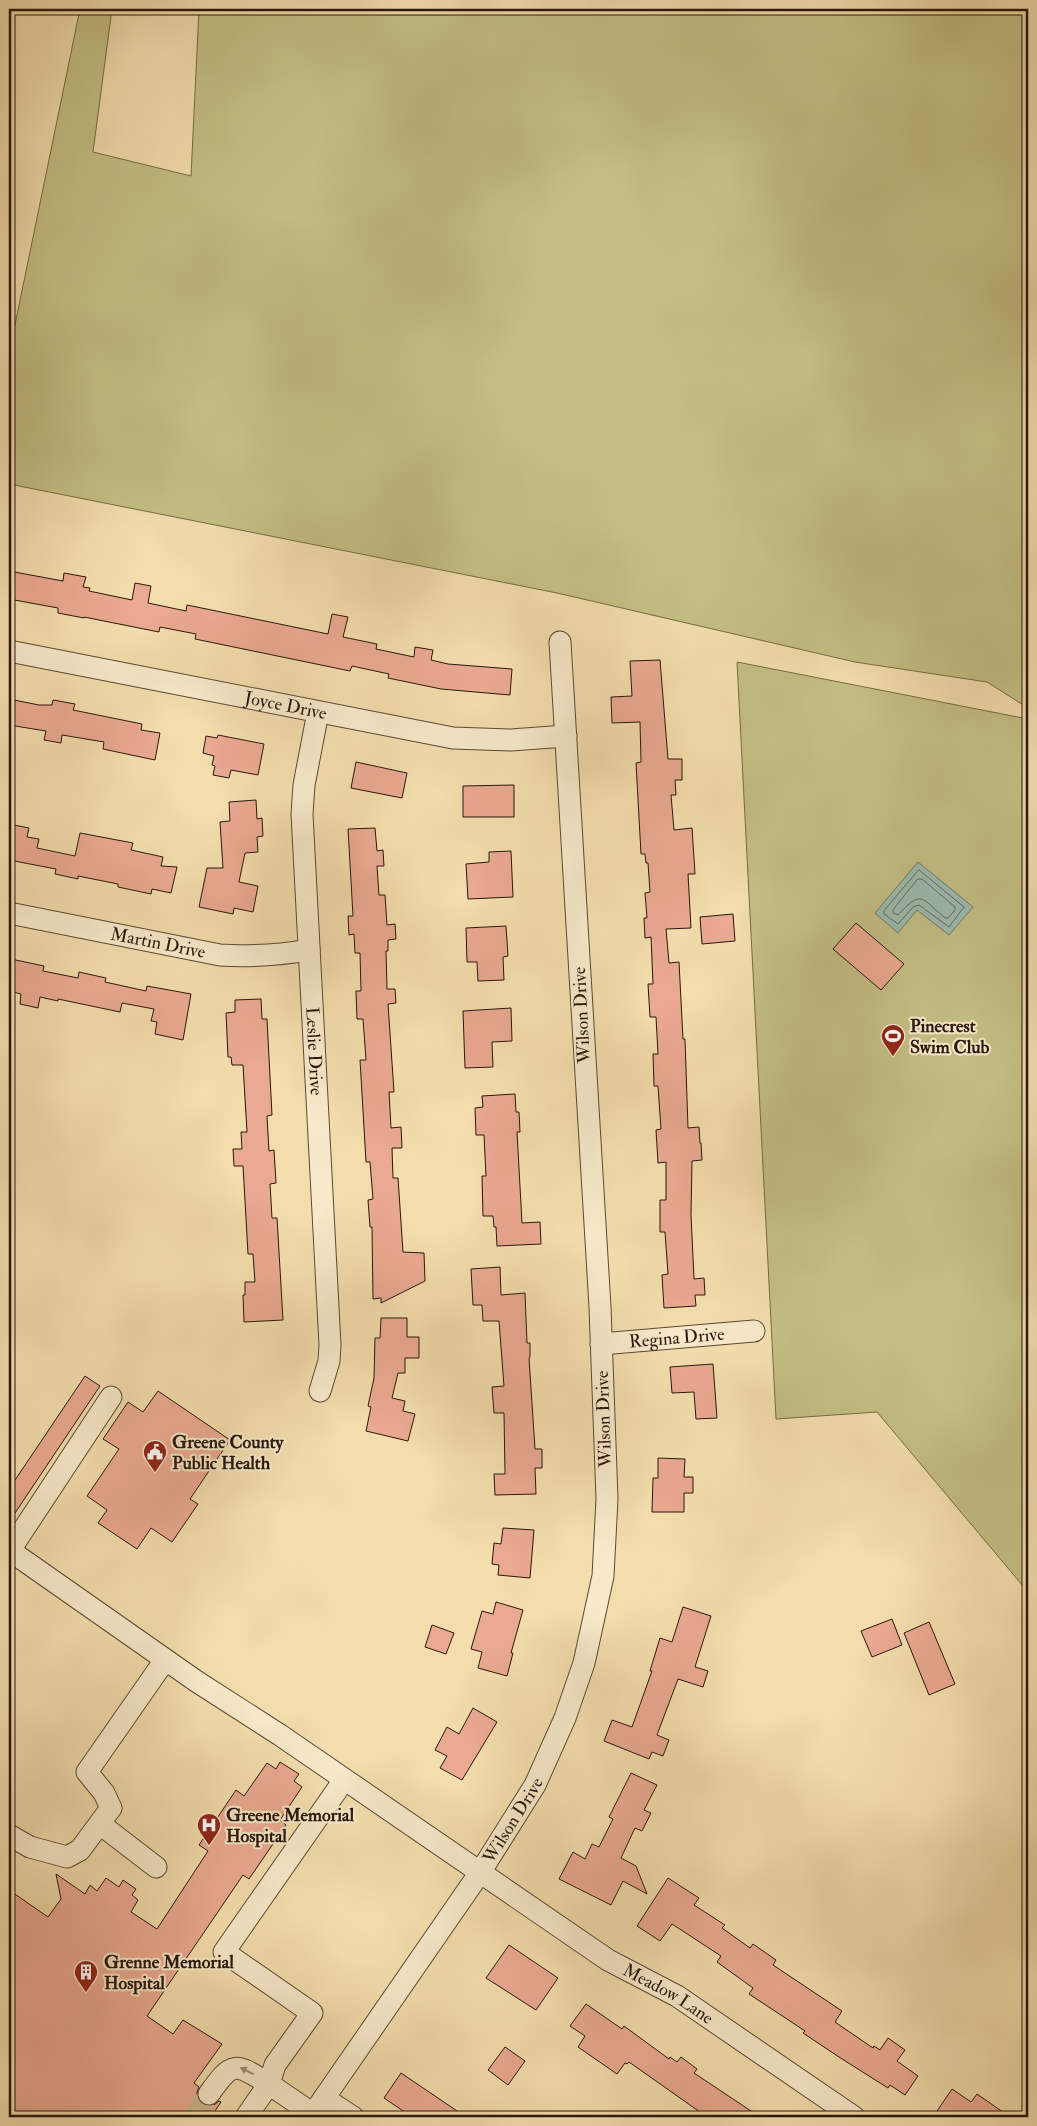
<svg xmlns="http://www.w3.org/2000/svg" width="1037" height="2126" font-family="'IM FELL Double Pica',serif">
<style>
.green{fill:#c3bf84;stroke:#766a49}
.water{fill:#9cbbb0;stroke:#6e796f}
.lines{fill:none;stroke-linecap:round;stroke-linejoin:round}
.shore{stroke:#62685f;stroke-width:1}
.building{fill:#eaa991;stroke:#29160e}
.minor-tunnel{stroke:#cbb58c;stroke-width:21;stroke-dasharray:21 11;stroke-linecap:butt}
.minor-casing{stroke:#5c4836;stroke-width:23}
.minor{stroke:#f7e9c9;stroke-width:21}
.oneway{fill:#9a8a75}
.labels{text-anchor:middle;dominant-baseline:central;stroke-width:4;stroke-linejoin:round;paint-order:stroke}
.street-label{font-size:18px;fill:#29160e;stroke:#f7e9c9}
.poi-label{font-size:18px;font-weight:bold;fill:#29160e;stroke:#f7e9c9;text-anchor:start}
</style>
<rect width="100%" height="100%" fill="#f3ddac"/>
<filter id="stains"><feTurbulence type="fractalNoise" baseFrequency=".004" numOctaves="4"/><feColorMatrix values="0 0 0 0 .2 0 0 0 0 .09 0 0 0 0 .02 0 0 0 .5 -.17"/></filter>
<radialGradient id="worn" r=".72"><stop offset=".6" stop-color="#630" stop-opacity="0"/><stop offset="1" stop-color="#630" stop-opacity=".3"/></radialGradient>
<g class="green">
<path d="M80,9H112L93,152L191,176L199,9H1028V708L987,682L855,662L557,593L9,484V354Z"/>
<path d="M737,662L1028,719V1592L877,1412L776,1419Z"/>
</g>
<path class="water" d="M918,862L973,907L949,935L917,910L898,933L875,913Z"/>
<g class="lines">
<g class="shore">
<path d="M919,870L964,907L949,927L919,905L913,907L898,924L884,914V911Z"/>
<path d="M918,879H922L955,907V910L948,918H945C921,898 922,889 898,915L893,913V910Z"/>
</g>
</g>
<g class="building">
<path d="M9,571L63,581L64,573L86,577L83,587L90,588L89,591L132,600L135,583L151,586L148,603L186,611L187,605L328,634L332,614L348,617L343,637L377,644L376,649L414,657L415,647L433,650L431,660L448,664L512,669L510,695L441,689L388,678L389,674L352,666L350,671L195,639L196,634L160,627L159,632L84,617V618L58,613V608L9,599Z"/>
<path d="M660,660L668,759H682V780H675L676,795H671L674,830L692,828L695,874H688L691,928L666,929L669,963L679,962L683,1039H685L688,1128L699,1127L700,1143H701L702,1160L692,1161L691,1215L694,1279L704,1278L705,1295H695L696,1306L664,1308L662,1275L668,1274L665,1232H660V1200H666V1162L658,1163L656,1130L661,1129L658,1086H654L653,1054H658L656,1017H650L648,984H653L651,937L645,938L644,918H647L645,893L650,892L648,863H646L645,854H641L636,763L641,762L640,722L612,723L611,697L632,696L630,661Z"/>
<path d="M9,699L39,705H52L53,700L75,704L73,710L142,724L141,730L160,733L155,760L103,749L104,742L62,735L61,743L44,740L46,731L9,725Z"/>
<path d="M218,735L264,744L258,775L231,770L229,778L213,775L215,766L212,765L214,756L203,753L206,736L217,738Z"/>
<path d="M356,762L407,773L402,798L351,788Z"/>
<path d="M514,785V817H463V786Z"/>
<path d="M256,800L257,819L262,818L263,836L257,837L258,852L245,853L239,882L258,886L253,912L234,908L233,914L199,907L207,868H223L220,822L230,821L229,802Z"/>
<path d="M9,824L29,828L27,837L39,839L37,848L75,856L80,833L133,843L131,850L163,857L161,866L177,867L171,893L152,889L151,894L118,887V884L78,876V879L55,874L56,869L9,860Z"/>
<path d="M375,828L377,851L383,850L384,866H377L379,895H385L387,925L395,924L396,939L388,940V951H386L387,989H395L396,1003L388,1004L394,1092H389L391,1128L401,1127L402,1148H392L393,1178H398L403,1252L424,1253L425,1281L381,1303V1298L373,1299L372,1227H370L368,1200L373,1199L370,1162H366L360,1060H366L363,1019H357L356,991H361L360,953H355L354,934L349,935L348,916H353L348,829Z"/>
<path d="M511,851L513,897L468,899L466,864L489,862V852Z"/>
<path d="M733,914L735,941L702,944L700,917Z"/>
<path d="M856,923L904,964L881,990L833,949Z"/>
<path d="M506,926L508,956L503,957L504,980L478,981L477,962H467L466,928Z"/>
<path d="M11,959L44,966L43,971L78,978L79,972L106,978L105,982L146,991L147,986L191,994L183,1040L155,1034L157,1022L151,1021L154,1009L122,1003L120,1012L58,999V1001L40,997L38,1008L20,1004L21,994L9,991Z"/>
<path d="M261,999L262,1019H267L272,1115L267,1116L269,1151L274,1150L276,1183L270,1184L272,1218H277L283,1320L244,1322L243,1295H245V1282H255L253,1254H248L243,1166H234L233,1149H242L241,1132H247L243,1065H232L231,1057H228L226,1013L235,1012V1000Z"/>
<path d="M511,1008L512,1041L492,1042L493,1067L465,1068L463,1011Z"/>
<path d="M515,1094L516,1112H519L520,1132H517L522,1223L540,1222L541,1244L497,1246L496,1227H494L493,1216H483L482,1176H486L484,1135H476L475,1108L483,1107L482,1096Z"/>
<path d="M500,1267L501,1295L525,1293L527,1343H530V1357L529,1358L535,1449H542V1468H535L536,1494L495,1495L494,1474H505L504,1413H494L492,1387L504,1386L499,1321H483L482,1305H473L471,1269Z"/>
<path d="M381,1318H407V1337H419V1358H405V1373H398L392,1398L405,1401L403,1411L415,1414L408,1441L366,1431L371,1407L368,1406L374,1378L375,1338H380Z"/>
<path d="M713,1364L717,1418L696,1419L694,1392L672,1393L670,1367Z"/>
<path d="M85,1376L100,1386L9,1522V1489Z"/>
<path d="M158,1391L230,1440L190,1499L198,1504L172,1542L151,1528L137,1549L98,1523L107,1510L87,1496L119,1449L103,1439L128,1402L143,1412Z"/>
<path d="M658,1458L685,1459L684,1477H693V1493H684V1512H652L653,1478H658Z"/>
<path d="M503,1528L534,1530L530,1578L498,1575L499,1565L492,1564L494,1543L501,1544Z"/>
<path d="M496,1602L523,1610L511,1653H513L507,1676L478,1668L482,1652L471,1649L482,1611L493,1614Z"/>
<path d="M683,1607L711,1616L695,1667L708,1671L703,1687L678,1679L657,1735L669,1740L663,1756L652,1752L649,1759L604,1741L612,1720L632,1727L652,1671H650L660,1638L672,1642Z"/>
<path d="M892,1619L902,1645L872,1657L861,1631Z"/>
<path d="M929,1622L955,1684L929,1695L904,1633Z"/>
<path d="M432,1625L454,1633L446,1654L425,1647Z"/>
<path d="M473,1708L497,1722L462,1780L440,1768L447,1756L435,1750L447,1727L459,1734Z"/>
<path d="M280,1762L299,1774L294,1781L302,1787L280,1820L286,1825L249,1879L243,1875L147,2016L173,2034L183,2020L222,2044L194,2083L199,2087L197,2092V2099L202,2104L208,2106L214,2105L219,2101L221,2102L211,2117H9V1890L48,1917L61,1899L56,1874L85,1894L90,1885L97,1891L106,1878L119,1887L123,1880L136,1889L132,1895L138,1900L131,1912L157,1929L208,1851L199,1845L236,1790L244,1796L267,1763L276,1769Z"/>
<path d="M631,1773L657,1785L644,1810L651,1813L642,1831L635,1828L621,1858L636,1866L647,1894L623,1881L611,1905L559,1879L573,1852L585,1859L592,1844L599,1847L613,1819L609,1817Z"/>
<path d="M668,1878L699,1898L694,1905L725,1925L722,1928L750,1948L753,1944L776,1960L773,1965L842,2011L835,2022L873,2048L874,2046L880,2050L888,2038L905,2050L897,2061L918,2076L905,2095L890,2085L888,2088L839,2057L803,2033L805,2031L749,1994L753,1988L717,1962L721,1956L672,1924L660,1941L637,1926Z"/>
<path d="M509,1945L558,1978L536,2010L486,1978Z"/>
<path d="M586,2004L622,2029L624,2026L669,2059L670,2057L677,2062L681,2057L697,2069L694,2073L760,2117H707L629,2062L627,2064L625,2063L617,2074L578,2047L585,2036L570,2026Z"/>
<path d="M505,2047L525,2061L508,2085L488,2070Z"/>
<path d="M401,2073L466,2117H412L384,2098Z"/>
<path d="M952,2089L971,2102L977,2094L1010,2117H946L937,2111Z"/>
</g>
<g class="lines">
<path class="minor-tunnel" d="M194,2117L209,2094"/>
<g class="minor-casing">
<g id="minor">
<path id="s1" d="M9,651L453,738L511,740L566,736"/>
<path id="s2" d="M318,712L304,785L302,814L330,1345L329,1361L320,1391"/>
<path id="s3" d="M9,913L220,955C250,957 279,955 309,950"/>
<path id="s4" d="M601,1344L754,1331"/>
<path id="s5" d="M9,1550L196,1681L280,1735L608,1960L677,1996L854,2117"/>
<path d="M10,1550L111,1397"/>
<path d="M100,1824L156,1867"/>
<path d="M9,1835L30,1847L67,1857L80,1850L111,1808L104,1793L87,1772L165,1660"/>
<path d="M209,2094C233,2060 235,2063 269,2084L246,2117"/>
<path d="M324,2098L353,2117"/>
<path d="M313,2114L269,2084L275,2065L312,2013L224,1952L344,1780"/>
<path id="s6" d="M311,2117L481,1871L535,1785L565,1718L584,1663L603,1576L607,1499L600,1307L560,642"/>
</g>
</g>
<use href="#minor" class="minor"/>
</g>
<defs><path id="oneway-solid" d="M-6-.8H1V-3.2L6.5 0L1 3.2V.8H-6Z" transform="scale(1.25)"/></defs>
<use class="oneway" href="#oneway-solid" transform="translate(247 2071) rotate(-153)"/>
<defs>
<g id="stadium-pin" transform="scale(1.25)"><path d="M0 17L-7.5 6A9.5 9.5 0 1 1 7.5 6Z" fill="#8f2418" stroke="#f7e9c9"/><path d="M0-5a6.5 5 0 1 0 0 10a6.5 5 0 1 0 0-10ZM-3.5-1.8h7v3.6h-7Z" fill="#fff"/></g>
<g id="civic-pin" transform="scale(1.25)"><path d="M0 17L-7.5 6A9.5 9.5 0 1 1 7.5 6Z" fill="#8f2418" stroke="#f7e9c9"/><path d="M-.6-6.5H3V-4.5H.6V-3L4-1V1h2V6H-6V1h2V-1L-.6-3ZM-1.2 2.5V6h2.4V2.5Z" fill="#fff"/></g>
<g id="hospital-pin" transform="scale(1.25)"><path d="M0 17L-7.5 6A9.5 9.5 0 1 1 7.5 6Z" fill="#8f2418" stroke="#f7e9c9"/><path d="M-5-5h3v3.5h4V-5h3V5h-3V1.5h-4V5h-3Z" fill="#fff"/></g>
<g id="building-pin" transform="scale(1.25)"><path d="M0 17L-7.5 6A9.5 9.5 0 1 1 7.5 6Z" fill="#8f2418" stroke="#f7e9c9"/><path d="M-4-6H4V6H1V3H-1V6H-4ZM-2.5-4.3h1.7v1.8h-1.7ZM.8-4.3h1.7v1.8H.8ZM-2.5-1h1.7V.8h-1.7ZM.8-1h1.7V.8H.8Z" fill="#fff"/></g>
</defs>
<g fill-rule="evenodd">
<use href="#stadium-pin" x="893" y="1036"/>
<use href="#civic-pin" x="155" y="1452"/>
<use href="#hospital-pin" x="209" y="1825"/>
<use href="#building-pin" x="86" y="1972"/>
</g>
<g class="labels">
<g class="street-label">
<text stroke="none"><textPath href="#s1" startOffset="282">Joyce Drive</textPath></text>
<text stroke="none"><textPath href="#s3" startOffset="152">Martin Drive</textPath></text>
<text transform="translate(582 1015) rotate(-93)">Wilson Drive</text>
<text stroke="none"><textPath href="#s2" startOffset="341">Leslie Drive</textPath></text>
<text stroke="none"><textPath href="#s4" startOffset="76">Regina Drive</textPath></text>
<text transform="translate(604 1419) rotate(-92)">Wilson Drive</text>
<text stroke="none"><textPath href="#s6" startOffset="359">Wilson Drive</textPath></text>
<text stroke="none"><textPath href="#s5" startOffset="795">Meadow Lane</textPath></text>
</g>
<g class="poi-label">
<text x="910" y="1026">Pinecrest<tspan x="910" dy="21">Swim Club</tspan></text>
<text x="172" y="1442">Greene County<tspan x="172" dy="21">Public Health</tspan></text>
<text x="226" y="1815">Greene Memorial<tspan x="226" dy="21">Hospital</tspan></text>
<text x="104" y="1962">Grenne Memorial<tspan x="104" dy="21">Hospital</tspan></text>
</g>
</g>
<rect width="1037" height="2126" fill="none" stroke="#f3ddac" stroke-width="30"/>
<rect x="10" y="10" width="1017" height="2106" fill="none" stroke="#29160e" stroke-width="2.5"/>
<rect x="15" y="15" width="1007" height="2096" fill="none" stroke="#29160e"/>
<rect width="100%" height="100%" filter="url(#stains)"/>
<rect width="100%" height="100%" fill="url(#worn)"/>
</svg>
